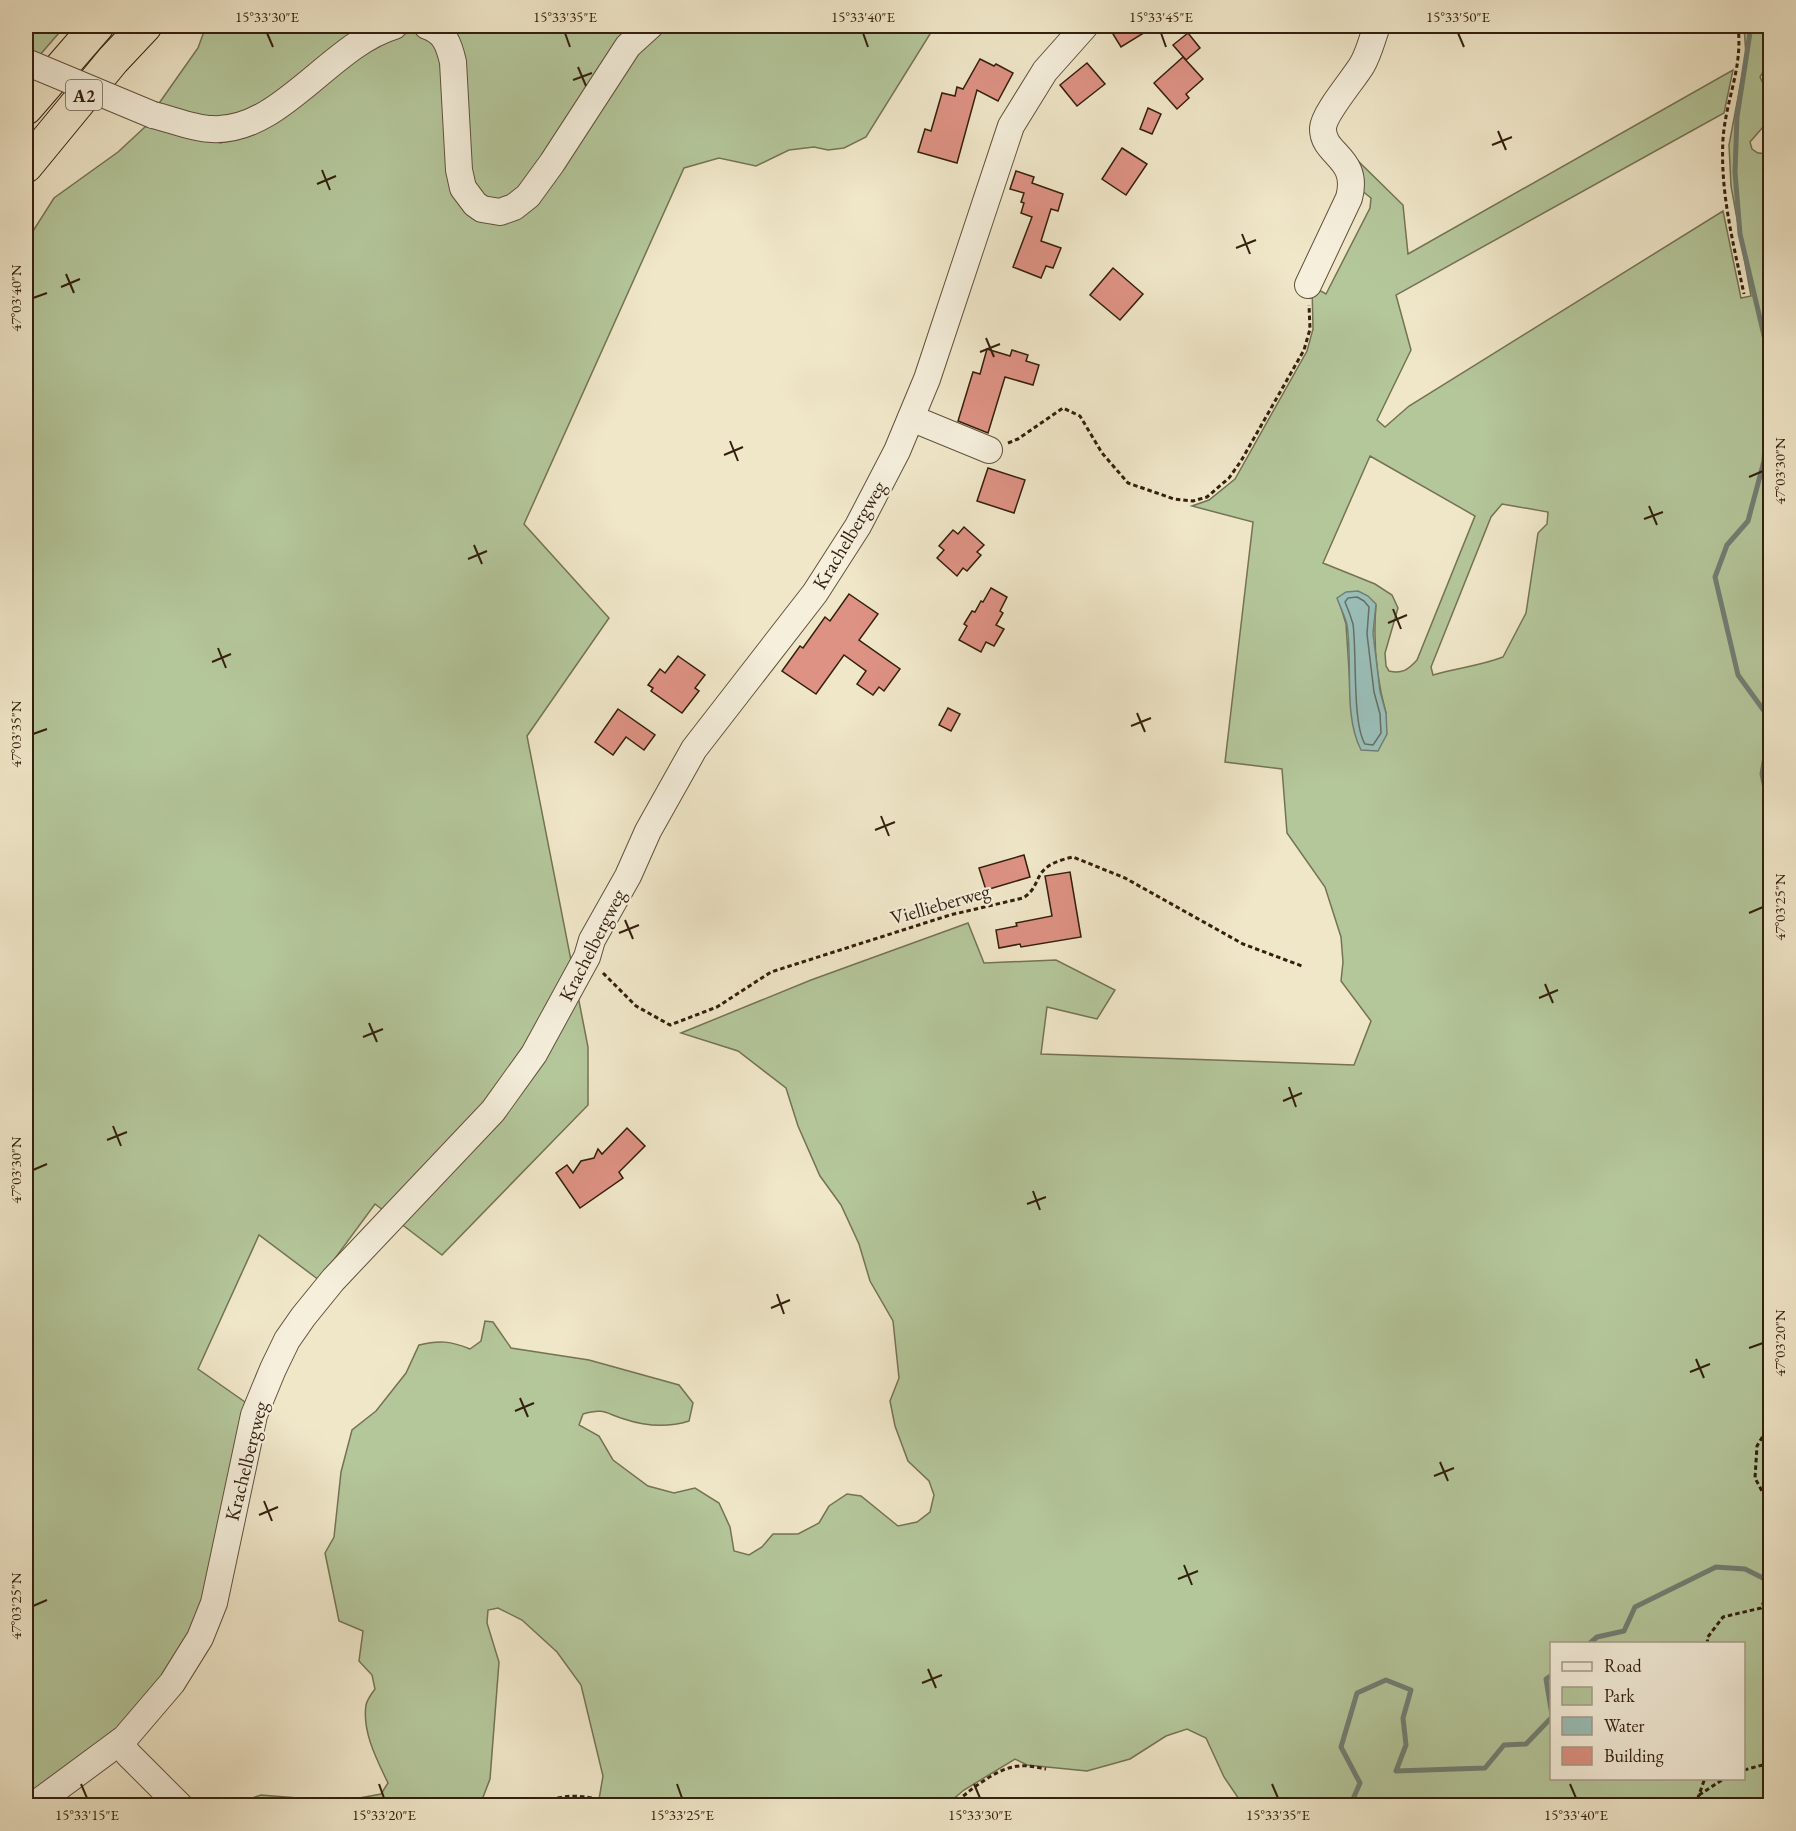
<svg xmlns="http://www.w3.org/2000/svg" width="1796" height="1831" font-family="'EB Garamond',serif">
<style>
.green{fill:#b4c79b;stroke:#747354;stroke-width:1.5;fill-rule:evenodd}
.water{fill:#9abfb9;stroke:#717f74;stroke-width:1.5}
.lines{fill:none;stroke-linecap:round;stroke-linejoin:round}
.shore{stroke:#666f63;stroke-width:1.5}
.stream{stroke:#717f74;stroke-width:5}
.building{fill:#de9284;stroke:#331f0d;stroke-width:1.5}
.minor-casing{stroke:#62513c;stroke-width:28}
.highway-casing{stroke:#331f0d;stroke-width:35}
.path{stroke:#331f0d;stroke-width:3;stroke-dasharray:4.5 3;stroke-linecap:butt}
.minor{stroke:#f5efdc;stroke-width:26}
.highway{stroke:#f0e7c9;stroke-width:33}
.minor-bridge-casing{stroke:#62513c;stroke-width:28;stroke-linecap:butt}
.minor-bridge{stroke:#f5efdc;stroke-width:26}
.ticks{fill:none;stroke:#331f0d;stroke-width:2}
.labels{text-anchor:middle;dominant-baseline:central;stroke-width:4.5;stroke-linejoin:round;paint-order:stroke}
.shield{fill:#f5efdc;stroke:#6d5d4b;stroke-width:1.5}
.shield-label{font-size:18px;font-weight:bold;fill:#331f0d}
.street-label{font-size:20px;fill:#331f0d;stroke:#f5efdc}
.neatline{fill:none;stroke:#331f0d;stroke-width:2}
.ticks-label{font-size:15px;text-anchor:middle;fill:#331f0d}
</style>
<rect width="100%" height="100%" fill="#f0e7c9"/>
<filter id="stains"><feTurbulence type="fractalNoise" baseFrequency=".00333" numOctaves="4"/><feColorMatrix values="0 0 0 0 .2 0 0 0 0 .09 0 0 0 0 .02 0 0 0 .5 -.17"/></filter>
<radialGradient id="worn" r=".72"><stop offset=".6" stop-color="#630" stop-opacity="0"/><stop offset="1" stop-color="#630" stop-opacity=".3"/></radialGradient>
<g class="green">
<path d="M26,26H65L26,71Z"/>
<path d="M206,26H372L235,121L155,109L198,48Z"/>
<path d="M441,26H935L866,137L844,148L828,150L814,147L789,150L756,166L719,158L684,168L524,524L609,618L527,736L588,1047V1105L442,1255L375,1204L319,1280L259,1235L198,1369L245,1402L206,1604L166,1680L97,1752L26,1799V242L54,198L118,152L146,126L221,143L266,124L384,36L419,32Z"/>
<path d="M1744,26H1770V60L1760,77L1764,85L1770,90V119L1750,142L1752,149L1758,153L1770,154V1805H1243L1224,1777L1206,1738L1187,1729L1166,1736L1130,1759L1087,1771L1027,1765L1015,1759L964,1790L946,1805H598L603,1776L581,1685L557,1652L522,1620L498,1608L488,1610L487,1623L499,1662L490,1779L480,1805L237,1806L240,1802L261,1795L298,1798L324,1802L354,1799L381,1794L388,1783C377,1760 362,1732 366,1705C367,1700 372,1693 375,1689L372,1675L359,1661L363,1631L339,1621L325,1553L334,1537L341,1472L352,1430L376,1411L406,1373L419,1345C439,1340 451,1341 470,1349L481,1341L485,1321L493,1322L511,1348L589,1360L679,1385L693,1403L689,1421C667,1428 645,1426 624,1419C605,1413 604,1408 583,1414L579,1425L599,1436L613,1460L648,1486L674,1493L695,1488L719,1503L730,1527L734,1551L749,1555L762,1547L773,1534H798L819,1523L829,1506L847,1494L861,1496L898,1526L917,1522L930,1512L934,1495L929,1481L908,1461L895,1426L890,1401L899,1378L893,1321L870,1281L859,1244L841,1205L820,1176L798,1126L786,1088L738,1051L681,1033L811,980L968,923L984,963L1056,960L1115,990L1097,1019L1047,1007L1041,1054L1354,1065L1371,1021L1341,981L1343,962L1341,937L1325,887L1287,833L1282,769L1225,762L1253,522L1192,506L1209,500L1235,479L1307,351L1313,329L1312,286L1326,294L1370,208L1371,198L1356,186L1350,165L1358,161L1403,205L1408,254L1733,70L1724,113L1396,295L1411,350L1377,420L1385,427L1409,406L1723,211L1741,298L1751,296L1731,186L1729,145L1746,55ZM1370,456L1475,516L1417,660C1408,670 1402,674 1389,671L1386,666L1385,653L1398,608L1392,595L1375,584L1323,563ZM1502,504L1548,512L1547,524L1538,533L1526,613L1503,657C1480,666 1456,668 1433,675L1431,667L1491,517ZM1338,598L1376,605C1373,641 1376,677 1386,713L1352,716L1346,624ZM1552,1644H1744V1778H1552Z"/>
</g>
<path class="water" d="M1358,591L1368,596L1376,604L1373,633L1380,691L1386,713L1387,734L1378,751L1361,750C1343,715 1353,664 1347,625C1345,616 1340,607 1337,598L1346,592Z"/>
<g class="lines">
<path class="shore" d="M1357,597L1364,601L1369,607L1367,634L1374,692L1380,714L1381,733L1373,745L1365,744C1352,723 1357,653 1353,624C1351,617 1348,609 1345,602L1348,598Z"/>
<g class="stream">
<path d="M1751,26L1737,117L1735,172L1740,234L1770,361"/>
<path d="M1770,365L1764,461L1748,521L1727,545L1715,577L1738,675L1770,719"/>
<path d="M1770,726L1762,774L1770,813"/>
<path d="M1763,1578L1770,1587"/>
<path d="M1589,1644L1597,1637L1624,1631L1635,1607L1716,1567L1745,1569L1763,1578L1770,1574"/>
<path d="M1552,1675L1546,1679L1552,1715"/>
<path d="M1350,1806L1360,1783L1341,1747L1357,1693L1386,1680L1411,1690L1403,1718L1406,1745L1396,1771L1485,1768L1504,1745L1526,1744L1552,1717"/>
</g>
</g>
<g class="building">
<path d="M1127,26H1155L1121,47L1113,34Z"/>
<path d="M1188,33L1200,48L1186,60L1173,45Z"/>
<path d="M1183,57L1203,79L1186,94L1189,98L1177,109L1154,83Z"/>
<path d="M980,59L994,66L996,64L1013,73L998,101L977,90L957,163L918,152L925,129L931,131L942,93L955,96L957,87L963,89Z"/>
<path d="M1087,63L1105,84L1077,106L1060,85Z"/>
<path d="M1148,108L1161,114L1152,134L1140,129Z"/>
<path d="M1122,148L1147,164L1126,195L1102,179Z"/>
<path d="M1016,171L1034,177L1032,183L1063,194L1058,211L1051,209L1041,241L1061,248L1053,268L1046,266L1041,278L1013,267L1032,217L1021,213L1024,203L1021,202L1024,193L1010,189Z"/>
<path d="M1113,268L1143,294L1120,320L1090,295Z"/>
<path d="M987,349L1010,356L1012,350L1028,355L1026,361L1039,365L1033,385L1005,377L988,433L958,421L973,372L980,374Z"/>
<path d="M988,468L1025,480L1014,513L977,501Z"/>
<path d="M964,527L984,545L977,552L981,555L967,571L963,568L957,576L937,558L944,550L939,546L953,530L958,534Z"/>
<path d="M991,588L1007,597L1000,611L1003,613L996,625L1004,629L994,646L986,642L981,652L959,640L967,626L964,624L972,611L975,612L981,601L983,602Z"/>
<path d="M849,594L878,614L859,640L900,669L884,691L879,687L873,695L857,684L866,671L844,655L816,694L782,671L800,646L803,648L825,617L830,621Z"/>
<path d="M678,656L705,675L695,688L699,691L682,713L651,691L653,688L648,685L660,669L665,673Z"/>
<path d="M948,708L960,714L951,731L939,725Z"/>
<path d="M618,709L655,735L644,750L626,737L613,755L595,742Z"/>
<path d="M1024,855L1030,877L986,890L979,868Z"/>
<path d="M1070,872L1081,937L1021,947L1020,944L999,948L996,930L1017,926L1016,923L1052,916L1045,876Z"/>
<path d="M627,1128L645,1146L619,1172L623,1178L580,1208L556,1173L567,1165L573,1173L581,1161L594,1158L598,1149L602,1154Z"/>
</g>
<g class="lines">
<g class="minor-casing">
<g id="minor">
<path d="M427,26C445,32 449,45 453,62L459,170L463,188L475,204L482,209L500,212L514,207L528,196L552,163L628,46L650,26"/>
<path d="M153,115C171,119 194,129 212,129C280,133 330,45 394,26"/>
<path d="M1308,285L1349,198C1360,157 1322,155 1323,128C1324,113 1353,80 1362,65C1369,53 1372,39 1377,26"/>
<path d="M911,418L989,450"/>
<path d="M120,1742L128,1754L180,1806"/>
<path d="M33,1806L125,1738L172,1683L200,1638L214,1603L254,1415L273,1369L287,1340L303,1317L333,1280L493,1111L534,1054L587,957L592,940L628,876L648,831L694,749L815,593L858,526L897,451L927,379L1011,126L1045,71L1085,26"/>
</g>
</g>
<g class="highway-casing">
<g id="highway">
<path d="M26,108L97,26"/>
<path d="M26,166L113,60L145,26"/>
</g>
</g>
<g class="path">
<path d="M1738,26C1743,69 1726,98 1723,139C1720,192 1733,242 1744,294"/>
<path d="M1008,443L1018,439L1063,408L1080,416L1102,453L1128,483L1174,499L1193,501L1207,497L1229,478L1241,461L1304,350L1310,329L1309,305"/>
<path d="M603,973L636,1006L670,1025L717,1007L771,972L950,915L1023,898C1038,889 1035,877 1046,868C1053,862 1064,859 1073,857L1125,878L1243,944L1302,966"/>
<path d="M1770,1424L1757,1446L1755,1478L1770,1506"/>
<path d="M1708,1644L1707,1638L1723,1617L1761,1608L1765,1599L1770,1597"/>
<path d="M1744,1770L1770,1763"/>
<path d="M1699,1795L1725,1778"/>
<path d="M546,1806L550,1800C572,1793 594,1796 614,1806"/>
<path d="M952,1806C967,1792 993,1771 1013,1767C1024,1764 1035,1767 1046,1769"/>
<path d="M1695,1806L1705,1778"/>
</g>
<use href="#minor" class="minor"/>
<use href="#highway" class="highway"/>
<g class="minor-bridge-casing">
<path id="minor-bridge" d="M26,62L153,115"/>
</g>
<use href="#minor-bridge" class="minor-bridge"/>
</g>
<path class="ticks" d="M267,33L273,47M565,33L570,47M863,33L868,47M1161,33L1166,47M1458,33L1464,47M578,67L586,86M573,80L592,73M1498,131L1506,150M1492,145L1512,137M322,170L330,190M317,184L336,176M1242,234L1250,254M1236,248L1256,240M66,274L74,293M61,287L80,279M33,298L47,293M986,338L994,357M980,352L1000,344M730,441L738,461M724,455L743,447M1749,477L1763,471M1649,506L1657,525M1644,519L1663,512M474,545L482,564M468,559L487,551M1393,609L1401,629M1388,623L1407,615M218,648L226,668M212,662L231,654M1137,713L1145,732M1131,726L1151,718M33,734L47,729M881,816L889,836M875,830L895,822M1749,913L1763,907M625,920L633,939M619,933L639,925M1545,984L1553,1003M1539,998L1558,990M369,1023L377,1042M363,1037L383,1029M1289,1087L1296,1107M1283,1101L1302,1093M113,1126L121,1146M107,1140L127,1132M33,1170L47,1164M1033,1191L1040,1210M1027,1204L1046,1197M777,1294L784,1314M771,1308L790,1300M1749,1348L1763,1343M1696,1359L1704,1378M1690,1372L1710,1364M520,1398L528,1417M515,1411L534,1403M1440,1462L1448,1481M1434,1476L1454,1468M264,1501L272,1521M259,1515L278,1507M1184,1565L1192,1585M1178,1579L1198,1571M33,1606L47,1600M928,1669L936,1688M922,1683L942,1675M81,1784L87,1798M379,1784L384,1798M677,1784L682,1798M974,1784L980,1798M1272,1784L1278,1798M1570,1784L1576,1798"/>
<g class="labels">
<rect class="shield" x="66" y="80" width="36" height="30" rx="4.5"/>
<g class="shield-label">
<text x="84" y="95">A2</text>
</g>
<g class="street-label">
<text transform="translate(849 535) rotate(-59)">Krachelbergweg</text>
<text transform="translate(940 904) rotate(-16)">Viellieberweg</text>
<text transform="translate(592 945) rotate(-63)">Krachelbergweg</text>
<text transform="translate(246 1461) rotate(-76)">Krachelbergweg</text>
</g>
</g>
<rect width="1796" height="1831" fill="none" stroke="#f0e7c9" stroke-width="66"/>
<rect x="1550" y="1642" width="195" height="138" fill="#f5efdc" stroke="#a79c89" stroke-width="1.5"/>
<rect x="1562" y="1662" width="30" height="9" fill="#f5efdc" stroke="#a79c89" stroke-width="1.5"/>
<text x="1604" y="1672" font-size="18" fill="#331f0d">Road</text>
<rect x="1562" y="1687" width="30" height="18" fill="#b4c79b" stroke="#a79c89" stroke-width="1.5"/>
<text x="1604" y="1702" font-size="18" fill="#331f0d">Park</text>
<rect x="1562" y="1717" width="30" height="18" fill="#9abfb9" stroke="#a79c89" stroke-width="1.5"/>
<text x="1604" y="1732" font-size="18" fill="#331f0d">Water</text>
<rect x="1562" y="1747" width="30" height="18" fill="#de9284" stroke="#a79c89" stroke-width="1.5"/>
<text x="1604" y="1762" font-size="18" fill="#331f0d">Building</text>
<rect x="33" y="33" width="1730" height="1765" class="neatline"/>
<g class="ticks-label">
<text x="267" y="22">15°33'30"E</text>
<text x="565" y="22">15°33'35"E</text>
<text x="863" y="22">15°33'40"E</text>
<text x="1161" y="22">15°33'45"E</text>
<text x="1458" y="22">15°33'50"E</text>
<text transform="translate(16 298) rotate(-90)" y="5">47°03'40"N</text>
<text transform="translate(1780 471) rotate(-90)" y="5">47°03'30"N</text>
<text transform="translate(16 734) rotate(-90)" y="5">47°03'35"N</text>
<text transform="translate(1780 907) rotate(-90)" y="5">47°03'25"N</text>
<text transform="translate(16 1170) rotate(-90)" y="5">47°03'30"N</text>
<text transform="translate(1780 1343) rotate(-90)" y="5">47°03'20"N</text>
<text transform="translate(16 1606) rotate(-90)" y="5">47°03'25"N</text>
<text x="87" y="1820">15°33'15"E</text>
<text x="384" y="1820">15°33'20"E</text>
<text x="682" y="1820">15°33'25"E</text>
<text x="980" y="1820">15°33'30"E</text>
<text x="1278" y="1820">15°33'35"E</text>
<text x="1576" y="1820">15°33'40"E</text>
</g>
<rect width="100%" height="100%" filter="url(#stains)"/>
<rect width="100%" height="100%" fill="url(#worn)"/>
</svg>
